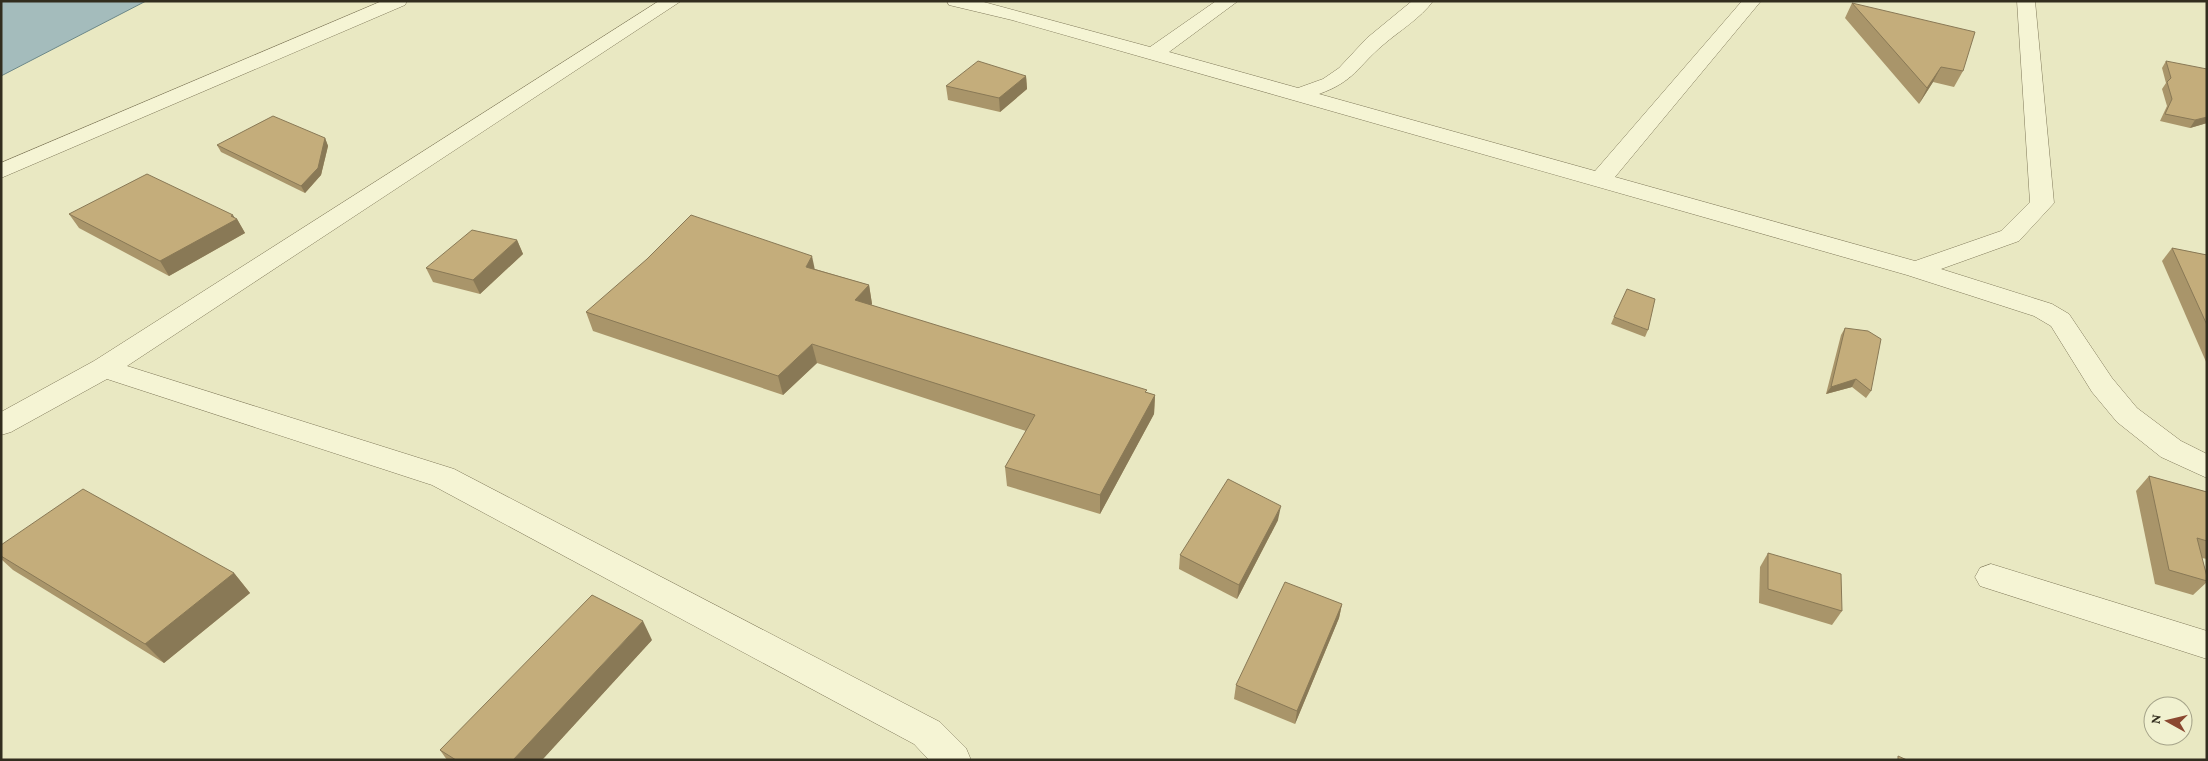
<svg xmlns="http://www.w3.org/2000/svg" width="2208" height="761" font-family="'Crimson Pro',serif">
<style>
.water{fill:#a4bcbc;stroke:#6c8889}
.lines{fill:none;stroke-linecap:round;stroke-linejoin:round}
.street-casing{stroke:#817a5b;stroke-width:1}
.street{fill:#f5f4d4;fill-rule:evenodd}
.wall{fill:#a9956a}
.shaded-wall{fill:#897956}
.building{fill:#c4ad7b;stroke:#897956}
</style>
<rect width="100%" height="100%" fill="#e9e8c2"/>
<path class="water" d="M1,1H146L1,76Z"/>
<g class="lines">
<g class="street-casing">
<g id="street">
<path d="M382,1H407L405,5L1,178V163Z"/>
<path d="M659,1H681L127,366L454,469L940,722L966,748L971,760H929L914,744L432,485L107,379L11,432L1,435V412L94,361Z"/>
<path d="M947,1H980L1150,47L1216,1H1238L1169,52L1298,88L1323,79L1339,68L1367,38L1412,1H1433C1421,18 1399,31 1383,45C1357,67 1355,81 1319,94L1595,171L1742,1H1761L1615,177L1915,261L2001,231L2030,202L2017,1H2035L2054,203L2019,241L1941,269L2052,304L2069,314L2112,378L2137,408L2181,441L2207,454V478L2161,457L2117,422L2092,392L2051,326L2034,316L1907,275L1012,20L949,5Z"/>
<path d="M1991,564L2207,631V659L1980,586L1975,577L1980,568Z"/>
</g>
</g>
<use href="#street" class="street"/>
</g>
<g class="wall">
<path d="M1852,3L1963,71L1954,87L1933,82L1919,104L1845,18Z"/>
<path d="M2166,61L2207,123L2190,128L2160,121L2167,106L2162,89L2166,83L2162,68Z"/>
<path d="M1026,76L1027,89L1000,112L948,100L946,86Z"/>
<path d="M325,138L328,146L321,175L305,193L221,152L217,145Z"/>
<path d="M69,214L235,219H237L245,233L169,276L79,228Z"/>
<path d="M517,240L523,254L480,294L433,282L426,268Z"/>
<path d="M2172,248L2207,255V364L2162,261Z"/>
<path d="M815,269L869,285L872,304L871,305L1155,395L1154,414L1100,514L1007,486L1005,467L1026,431L817,363L783,395L593,331L586,312Z"/>
<path d="M1614,317L1648,330L1645,337L1611,324Z"/>
<path d="M1845,328L1871,391L1866,398L1852,387L1826,394L1841,335Z"/>
<path d="M2149,476L2207,492V559L2202,558L2207,577V582L2193,595L2155,584L2136,491Z"/>
<path d="M1278,520L1237,599L1179,569L1180,555Z"/>
<path d="M1,545L234,573L250,593L164,663L13,570L1,559Z"/>
<path d="M1768,553L1842,611L1832,625L1759,603L1760,567Z"/>
<path d="M1342,604L1339,618L1295,724L1234,699L1236,685Z"/>
<path d="M652,640L542,760H447L440,750Z"/>
</g>
<g class="shaded-wall">
<path d="M1941,67L1933,82L1919,104L1927,88Z"/>
<path d="M1026,76L1027,89L1000,112L999,98Z"/>
<path d="M2207,117V123L2190,128L2195,120Z"/>
<path d="M325,138L328,146L321,175L305,193L301,186Z"/>
<path d="M233,215L236,220L237,219L245,233L169,276L160,261Z"/>
<path d="M517,240L523,254L480,294L473,280Z"/>
<path d="M812,256L816,275L806,267Z"/>
<path d="M869,285L872,304L859,319L855,300Z"/>
<path d="M812,344L817,363L783,395L778,376Z"/>
<path d="M1856,379L1852,387L1826,394L1831,387Z"/>
<path d="M1155,395L1154,414L1100,514V495Z"/>
<path d="M1281,506L1278,520L1237,599L1239,585Z"/>
<path d="M234,573L250,593L164,663L145,644Z"/>
<path d="M1342,604L1339,618L1295,724L1297,711Z"/>
<path d="M643,621L652,640L542,760H513Z"/>
</g>
<g class="building">
<path d="M1852,3L1975,32L1963,71L1941,67L1927,88Z"/>
<path d="M978,61L1026,76L999,98L946,86Z"/>
<path d="M2166,61L2207,69V117L2195,120L2165,114L2172,99L2167,82L2171,78Z"/>
<path d="M273,116L325,138L318,168L301,186L217,145Z"/>
<path d="M147,174L233,215L231,216L237,219L160,261L69,214Z"/>
<path d="M691,215L812,256L806,267L869,285L855,300L1147,390L1145,392L1155,395L1100,495L1005,467L1035,415L812,344L778,376L586,312L647,259Z"/>
<path d="M472,230L517,240L473,280L426,268Z"/>
<path d="M2172,248L2207,255V325Z"/>
<path d="M1627,289L1655,299L1648,330L1614,317Z"/>
<path d="M1845,328L1868,331L1881,339L1871,391L1856,379L1831,387Z"/>
<path d="M2149,476L2207,492V541L2197,538L2207,577V581L2169,570Z"/>
<path d="M1228,479L1281,506L1239,585L1180,555Z"/>
<path d="M83,489L234,573L145,644L1,556V545Z"/>
<path d="M1768,553L1841,574L1842,611L1768,589Z"/>
<path d="M1285,582L1342,604L1297,711L1236,685Z"/>
<path d="M592,595L643,621L513,760H456L440,750Z"/>
<path d="M1898,756L1907,760H1898Z"/>
</g>
<rect width="2208" height="761" fill="none" stroke="#322d1e" stroke-width="5"/>
<g transform="translate(2168 721) rotate(278)"><circle r="24" fill="#f1f1d0" stroke="#a5a389"/>
<path d="M0-4L9 19L0 12L-9 19Z" fill="#8b4830"/>
<text y="-8" font-size="14" font-weight="bold" text-anchor="middle" fill="#322d1e">N</text>
</g>
</svg>
